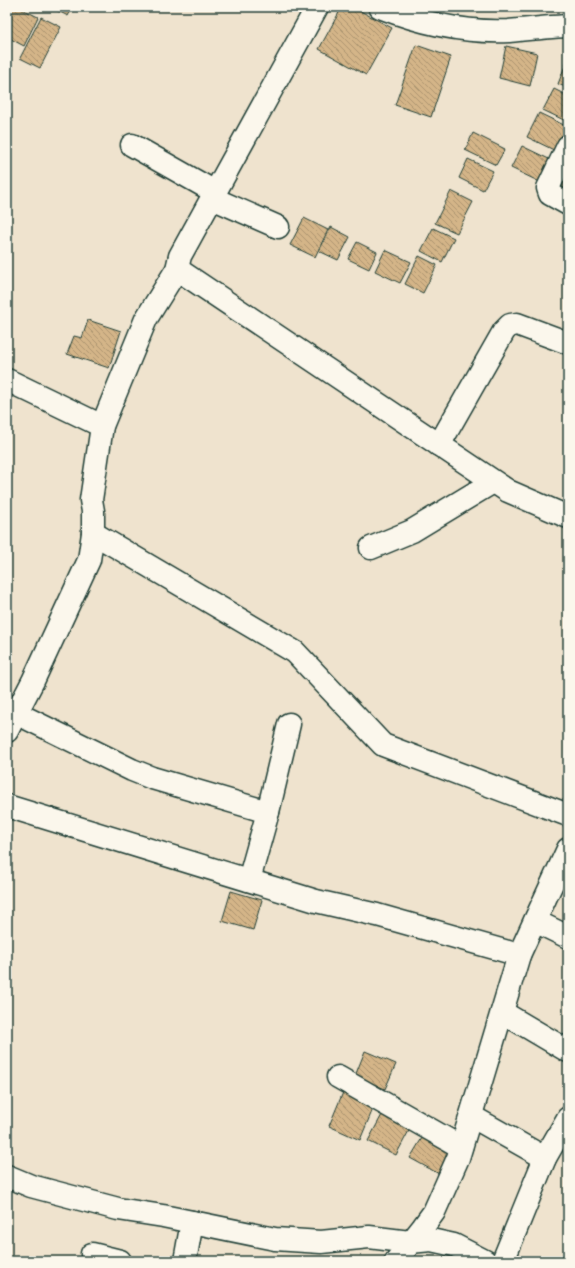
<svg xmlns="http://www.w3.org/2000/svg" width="575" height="1268" font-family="Sriracha,sans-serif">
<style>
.building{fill:url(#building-back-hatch);stroke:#1f3d34}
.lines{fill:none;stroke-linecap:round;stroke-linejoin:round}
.minor-casing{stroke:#1f3d34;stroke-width:25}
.minor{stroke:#fbf7ec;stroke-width:22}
</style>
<defs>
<pattern id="building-back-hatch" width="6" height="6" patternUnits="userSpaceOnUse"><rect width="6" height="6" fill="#d4b588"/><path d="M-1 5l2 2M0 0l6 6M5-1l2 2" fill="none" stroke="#ab9470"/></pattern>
</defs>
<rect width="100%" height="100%" fill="#efe3ce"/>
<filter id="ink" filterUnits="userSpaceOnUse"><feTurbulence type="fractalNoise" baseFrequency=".025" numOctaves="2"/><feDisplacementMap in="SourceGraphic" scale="8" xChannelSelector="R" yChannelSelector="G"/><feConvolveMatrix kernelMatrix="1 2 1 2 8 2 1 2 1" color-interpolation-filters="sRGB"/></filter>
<g filter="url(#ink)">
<g class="building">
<path d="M11,7H18L38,17L24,46L7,37V15Z"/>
<path d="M50,7H73L68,16Z"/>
<path d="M342,7H353L392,28L366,75L319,49Z"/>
<path d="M41,17L61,27L40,68L20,58Z"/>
<path d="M416,45L451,57L431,117L395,105Z"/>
<path d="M506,46L537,53L530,86L499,78Z"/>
<path d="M568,58V88L558,84Z"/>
<path d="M554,89L568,96V122L543,110Z"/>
<path d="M539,113L568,127V133L558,152L527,137Z"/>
<path d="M473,133L505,149L496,165L465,150Z"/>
<path d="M522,146L553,161L542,183L511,168Z"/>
<path d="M468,159L493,171L483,190L459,178Z"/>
<path d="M568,165V194L555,187Z"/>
<path d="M451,191L473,202L457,233L435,223Z"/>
<path d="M304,218L328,230L315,257L290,245Z"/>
<path d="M331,227L350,237L338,260L319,251Z"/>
<path d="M433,228L454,238L442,262L421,251Z"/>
<path d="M357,242L377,252L369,269L348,259Z"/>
<path d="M385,250L411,262L400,283L375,271Z"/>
<path d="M419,256L437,265L423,293L405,284Z"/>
<path d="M88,320L121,331L109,368L67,354L74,336L82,338Z"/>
<path d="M231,891L262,900L253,930L222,921Z"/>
<path d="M365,1051L396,1064L385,1089L355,1076Z"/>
<path d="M344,1090L375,1104L360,1140L329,1126Z"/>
<path d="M384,1111L412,1125L396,1155L368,1141Z"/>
<path d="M425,1133L456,1150L441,1175L410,1158Z"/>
</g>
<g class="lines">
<g class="minor-casing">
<g id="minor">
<path d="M380,7C421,23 465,33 509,31C529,29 548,27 568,26"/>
<path d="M132,145L215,192"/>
<path d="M568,146L548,188L550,194L568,204"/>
<path d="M212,198L278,227"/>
<path d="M177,269L508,491L568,517"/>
<path d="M7,380L102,426"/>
<path d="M439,445L504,331L510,325L517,324L568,343"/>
<path d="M93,533L295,652L383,745L568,815"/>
<path d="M371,548L412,531L493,482"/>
<path d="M16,713L132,770L152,778L268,812"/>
<path d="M7,731L33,681L89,560L93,533V511L91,500L102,426L146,319L177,269L180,256L317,7"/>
<path d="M7,806L316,901L377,915L519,955"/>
<path d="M249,880L268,812L289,724"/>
<path d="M535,921L568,937"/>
<path d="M502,1012L568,1051"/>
<path d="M338,1077L461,1147"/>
<path d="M471,1116L545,1158"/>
<path d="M7,1176L31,1186L118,1209L163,1216L275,1239L321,1242L369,1237L410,1242L431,1240L454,1245L485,1261"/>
<path d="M92,1254L120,1261"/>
<path d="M185,1261L192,1222"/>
<path d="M396,1261L423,1227L434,1212L458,1158L519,955L568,849"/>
<path d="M503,1261L545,1158L568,1118"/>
</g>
</g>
<use href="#minor" class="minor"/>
</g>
</g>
<rect width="575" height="1268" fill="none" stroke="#fbf7ec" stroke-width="24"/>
<rect x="12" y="12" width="551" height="1244" fill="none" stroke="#1f3d34" stroke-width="1.5" filter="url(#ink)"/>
</svg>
